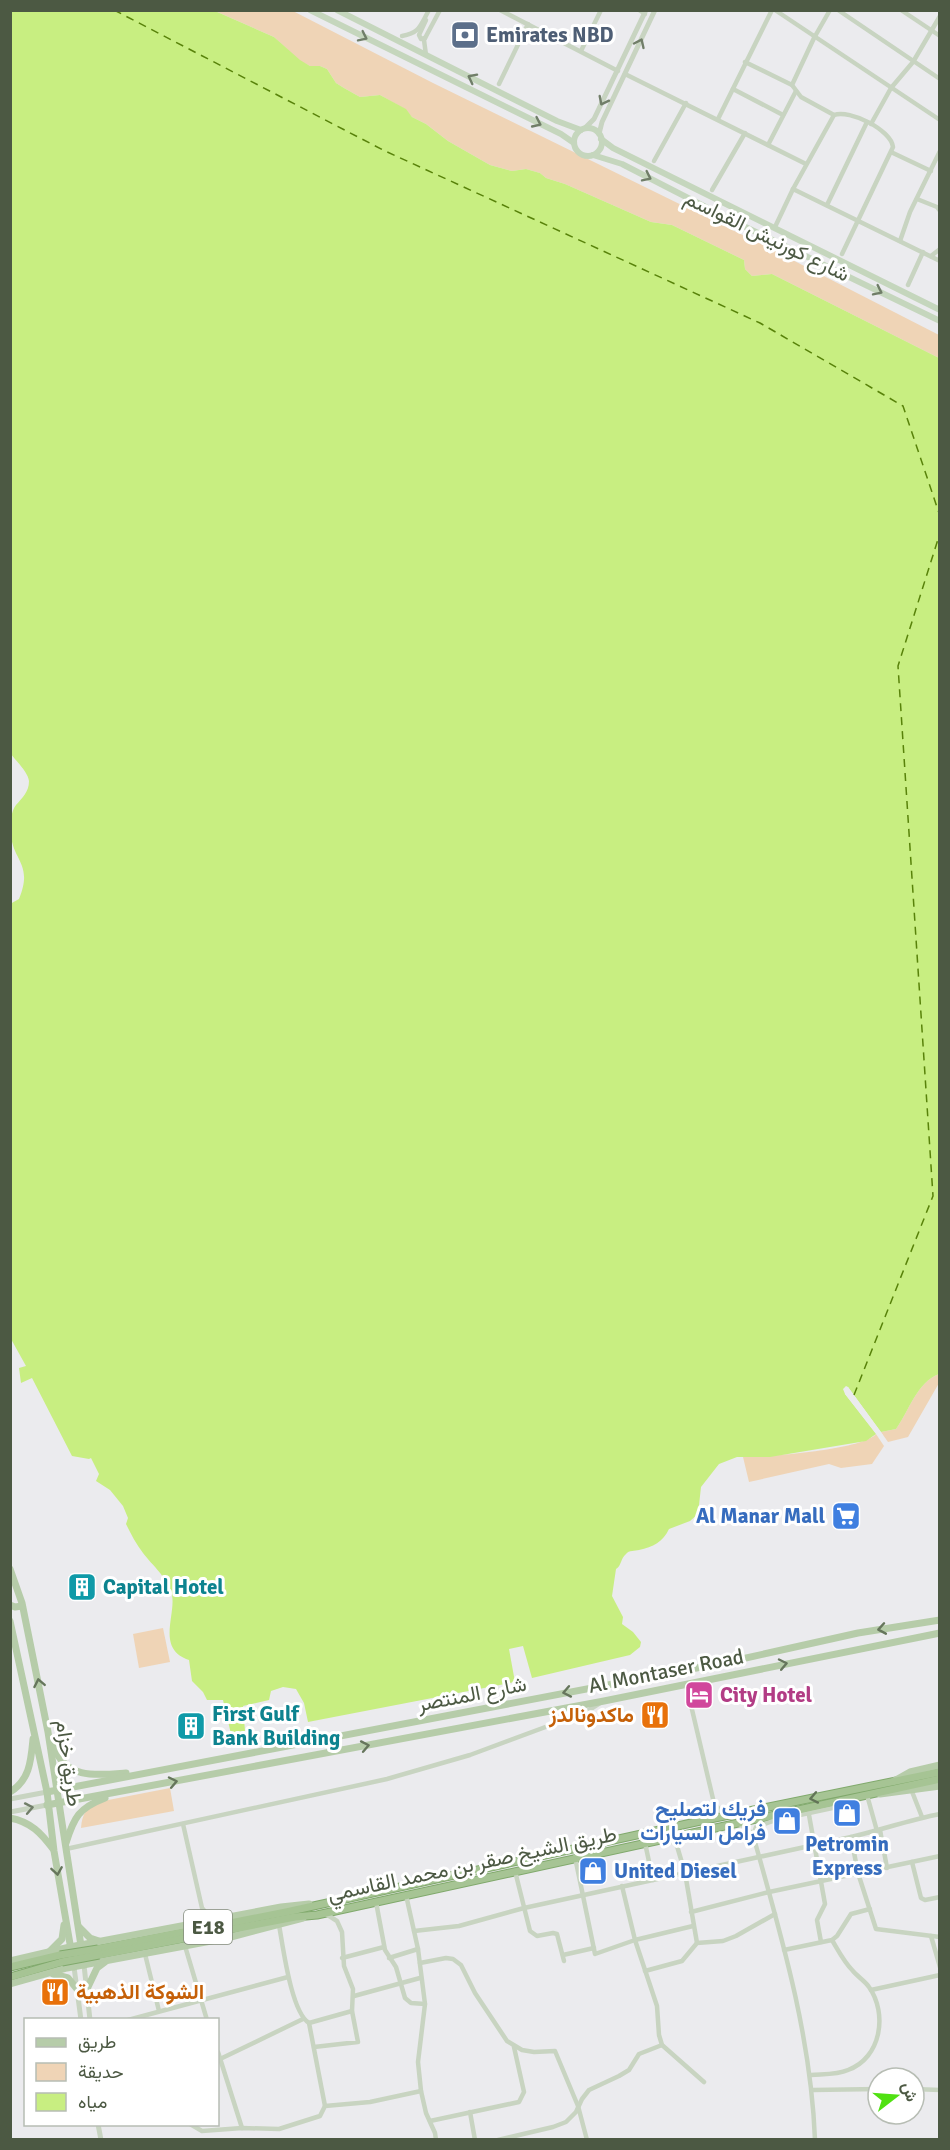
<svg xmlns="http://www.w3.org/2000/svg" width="950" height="2150" font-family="Signika,Vazirmatn,sans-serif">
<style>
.green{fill:#efd4b6}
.water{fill:#c8ee81}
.pier{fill:#ebebee}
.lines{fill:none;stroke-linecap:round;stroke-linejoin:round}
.ferry{stroke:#58820a;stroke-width:1.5;stroke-dasharray:8 6;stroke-linecap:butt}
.trunk-casing{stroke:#80a96c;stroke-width:9}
.minor{stroke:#c8d4c1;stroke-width:4.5}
.tertiary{stroke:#c8d4c1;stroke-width:5}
.secondary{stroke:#c5d6bd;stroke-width:6}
.primary{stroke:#b6cca9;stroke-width:7}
.trunk{stroke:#a6c494;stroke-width:7}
.trunk-bridge-casing{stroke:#80a96c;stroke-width:9;stroke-linecap:butt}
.trunk-bridge{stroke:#a6c494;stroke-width:7}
.oneway{stroke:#707e68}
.oneway2{stroke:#717e69}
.oneway3{stroke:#66765c}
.oneway4{stroke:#627457}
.labels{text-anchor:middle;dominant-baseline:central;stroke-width:6;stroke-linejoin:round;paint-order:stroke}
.shield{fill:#fff;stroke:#828b7b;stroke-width:1.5}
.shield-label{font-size:20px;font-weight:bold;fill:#4c5943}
.service-label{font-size:21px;font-weight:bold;fill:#4e5e75;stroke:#fff;text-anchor:start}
.street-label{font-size:21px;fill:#4c5943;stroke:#fff}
.shop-label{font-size:21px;font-weight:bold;fill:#366cbe;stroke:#fff;text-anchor:end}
.culture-label{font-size:21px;font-weight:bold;fill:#0d838f;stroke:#fff;text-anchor:start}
.hotel-label{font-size:21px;font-weight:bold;fill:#b23c85;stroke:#fff;text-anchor:start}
.food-label{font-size:21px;font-weight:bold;fill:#c56008;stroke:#fff;text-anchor:end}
</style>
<rect width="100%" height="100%" fill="#ebebee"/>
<g class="green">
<path d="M291,10L433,83L771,249L939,335V358L772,274L752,276L745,269L744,260L672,225L651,222L565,184L546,178L540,173L526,169L512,171L490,165L448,141L426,124L412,117L405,109L380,95L360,97L344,88L336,83L327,69L320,66H310L300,61L274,37L215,11Z"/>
<path d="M939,1374V1383L908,1437L888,1442L881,1432L896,1429C909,1411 917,1382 939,1374Z"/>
<path d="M876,1434L884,1446L872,1464L841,1468L829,1464L749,1482L743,1457C766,1457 862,1450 876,1434Z"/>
<path d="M163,1628L170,1662L139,1668L133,1634Z"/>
<path d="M170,1788L174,1811L81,1828C82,1814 86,1808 98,1802Z"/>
</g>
<path class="water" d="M11,11H215L274,37L300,60L310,66H320L327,69L336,83L344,88L360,97L380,95L406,109L412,117L426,124L448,141L490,165L512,171L526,169L540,173L546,178L565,184L651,222L672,225L744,260L745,269L752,276L772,274L939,358V1374C917,1382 909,1411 896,1429L881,1432L848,1387L845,1394L876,1434L866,1441L770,1457H737L719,1464L701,1487L698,1514L690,1521L669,1529C663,1542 653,1547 639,1550C635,1551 629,1550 626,1554C620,1559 622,1565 616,1569L612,1596L623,1617L622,1624L633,1632L641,1642L640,1647L630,1655L532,1678L523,1646L509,1649L515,1682L308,1722L304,1703L296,1689L283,1687L271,1691L269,1700L243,1706L245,1731L231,1734L223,1700H207L203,1692L192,1681L189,1660C156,1649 176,1616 172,1595C169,1579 152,1565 143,1553C136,1544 131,1534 126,1524L128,1518L123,1506L110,1490L96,1481L99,1474L91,1458L89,1459L72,1456L32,1378L21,1383L19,1368L26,1366L11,1339L10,904L19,899C34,863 11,860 11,832C11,823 10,813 16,805C22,798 29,792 29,781C28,772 16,761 11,754Z"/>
<path class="pier" d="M846,1386L848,1387L883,1435L879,1434L878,1436L845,1394L843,1389Z"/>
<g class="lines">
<g class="ferry">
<path d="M114,10L383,150L760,323L903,406L940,516"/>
<path d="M854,1395L933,1196L898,666L940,533"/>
</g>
<g class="trunk-casing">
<g id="trunk">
<path d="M98,1949L286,1912L705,1820L940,1772"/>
<path d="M99,1955L295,1917L317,1915L940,1779"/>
<path d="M10,1967L60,1955"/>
<path d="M10,1977L62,1962"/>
</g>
</g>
<g class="minor">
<path d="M500,10L618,71"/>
<path d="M639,10L645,14"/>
<path d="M775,10L940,120"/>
<path d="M838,10L940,79"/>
<path d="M901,10L940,36"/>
<path d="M402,36C420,33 420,26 429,10"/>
<path d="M425,38L421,39L419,35L426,20"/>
<path d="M581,51L601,10"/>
<path d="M426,55L424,40L440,10"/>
<path d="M745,62L792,85L801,97L834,115"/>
<path d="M625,74L806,164"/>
<path d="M499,84L528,24"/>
<path d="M792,85L814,38L830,10"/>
<path d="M733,89L783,115"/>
<path d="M718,119L772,10"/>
<path d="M871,124L891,88L913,62L940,16"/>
<path d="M768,145L796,91"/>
<path d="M893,153L931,171"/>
<path d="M654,161L686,103"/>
<path d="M793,189L940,261"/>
<path d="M712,190L745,133"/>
<path d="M917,199L937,207L940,211"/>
<path d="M827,205L867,122"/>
<path d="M775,227L793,189L834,115C850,109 891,130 893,147L842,254"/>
<path d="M900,241L910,212L940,151"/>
<path d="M931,256L940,249"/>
<path d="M908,285L923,252"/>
<path d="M686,1684L714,1803L712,1812L706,1819"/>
<path d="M911,1789L922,1817"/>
<path d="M867,1795L877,1831"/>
<path d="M714,1803L725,1816"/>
<path d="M809,1815L825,1904L817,1920L821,1942"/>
<path d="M772,1821L837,1807L849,1799"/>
<path d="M183,1824L202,1908L208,1915L217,1919"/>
<path d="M739,1824L747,1828L753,1835C781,1935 811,2035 815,2140"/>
<path d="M880,1830L887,1868"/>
<path d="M753,1835L756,1827L773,1821"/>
<path d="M851,1837L858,1873L876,1929L940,1937"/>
<path d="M668,1838L677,1846L685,1873L697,1943"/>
<path d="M645,1843L653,1880"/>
<path d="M66,1849L387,1779L470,1755L586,1712L600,1703"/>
<path d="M575,1857L595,1954L635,1940L693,1926"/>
<path d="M912,1862L921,1898L925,1900L940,1897"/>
<path d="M515,1871L530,1931L537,1936L553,1933L557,1934L564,1961"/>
<path d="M622,1886L635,1940L657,2006L659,2035L662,2045L704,2082"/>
<path d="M406,1895L418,1949L425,2004L418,2062L421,2091L426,2113L435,2133L436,2140"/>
<path d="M376,1902L385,1950L396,1967L405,1998L411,2003L425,2004"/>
<path d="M691,1912L769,1892L940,1856"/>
<path d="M279,1925C283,1946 291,2012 309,2023L325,2106"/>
<path d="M414,1931L459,1926L524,1908L851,1837C881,1830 909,1820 940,1814"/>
<path d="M931,1936L940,1967"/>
<path d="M185,1946L207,2020"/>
<path d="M784,1950L832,1940L837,1936L851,1914L870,1909"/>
<path d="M145,1954L159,2011"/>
<path d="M563,1955L594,1948"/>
<path d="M342,1958L384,1947"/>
<path d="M389,1958L418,1949"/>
<path d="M420,1963L446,1958L453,1959L461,1965L475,1993L507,2041L522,2050L534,2052L555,2051L578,2106L587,2140"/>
<path d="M645,1971L682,1961L697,1943L723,1941L736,1936L775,1914"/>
<path d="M871,1990L940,1975"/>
<path d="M354,1996L420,1978"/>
<path d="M128,2020L288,1977"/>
<path d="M309,2023L352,2011"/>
<path d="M314,2047L358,2042L352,2011L353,1989L344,1966L342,1932L337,1921L326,1914"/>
<path d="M218,2052L242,2128"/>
<path d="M218,2060L303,2019"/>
<path d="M811,2075C823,2074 837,2075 848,2070C881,2058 888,2014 869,1987C865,1981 858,1977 853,1971C844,1962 838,1950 832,1940"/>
<path d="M914,2089L940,2090"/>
<path d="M813,2090L878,2089"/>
<path d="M470,2112L475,2140"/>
<path d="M430,2121L519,2102L524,2092L514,2047"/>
<path d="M190,2124L202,2131L242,2128L279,2129L320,2116L325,2106L370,2102L421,2091"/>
<path d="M498,2140L553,2127L566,2122L576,2112L582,2099L589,2090L619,2076L629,2070L639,2054L662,2045"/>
</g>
<g class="tertiary">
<path d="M585,128L594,119L646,10"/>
<path d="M599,134L602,122L655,10"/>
<path d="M10,1799L47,1792"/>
<path d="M10,1812L47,1805"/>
<path d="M84,1965L90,2020"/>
<path d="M74,1967L81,2020"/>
<path d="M98,2124L101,2140"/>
</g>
<g class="secondary">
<path d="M310,10L561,134L574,143"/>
<path d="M337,10L557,121L581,130"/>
<circle cx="588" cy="142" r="14"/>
<path d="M601,139L613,148L940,310"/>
<path d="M593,155L622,164L727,218L940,321"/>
</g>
<g class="primary">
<path d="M10,1569L22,1603L48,1732L84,1965"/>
<path d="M10,1605L15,1607L22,1606"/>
<path d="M10,1621L47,1792L54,1851L74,1967"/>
<path d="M54,1747C66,1780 98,1775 126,1773"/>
<path d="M894,1781L910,1772L940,1765"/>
<path d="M10,1792C30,1780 31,1760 33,1739"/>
<path d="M47,1792L728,1662L858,1633L940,1620"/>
<path d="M880,1794L940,1786"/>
<path d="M47,1805L604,1701L940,1633"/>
<path d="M10,1818C31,1822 41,1833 53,1849"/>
<path d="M66,1843C74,1817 79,1808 105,1798"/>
<path d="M79,1927L90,1938L99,1941"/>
<path d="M50,1951L62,1939L64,1925"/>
<path d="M10,1961L70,1947L281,1907L309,1904"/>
<path d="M53,1974L68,1978L77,1989"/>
<path d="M10,1984L67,1968L227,1938L303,1918"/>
<path d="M87,1989L97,1968L105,1962"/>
</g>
<use href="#trunk" class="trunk"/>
<g class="trunk-bridge-casing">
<g id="trunk-bridge">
<path d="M60,1955L98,1949"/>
<path d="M62,1962L99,1955"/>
</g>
</g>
<use href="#trunk-bridge" class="trunk-bridge"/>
</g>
<defs><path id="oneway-chevron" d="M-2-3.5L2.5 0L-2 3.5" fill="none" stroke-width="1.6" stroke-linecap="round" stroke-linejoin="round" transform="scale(1.5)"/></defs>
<g class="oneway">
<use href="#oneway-chevron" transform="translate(363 37) rotate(26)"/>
<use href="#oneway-chevron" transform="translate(472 78) rotate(-153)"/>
<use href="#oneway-chevron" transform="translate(537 123) rotate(25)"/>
<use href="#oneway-chevron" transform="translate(647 177) rotate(26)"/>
<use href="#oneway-chevron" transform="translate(878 291) rotate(26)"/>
</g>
<g class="oneway2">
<use href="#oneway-chevron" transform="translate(640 43) rotate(-65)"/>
<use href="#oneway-chevron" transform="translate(603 101) rotate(117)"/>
<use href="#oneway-chevron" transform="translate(29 1808) rotate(-11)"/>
</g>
<g class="oneway3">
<use href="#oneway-chevron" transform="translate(882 1629) rotate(170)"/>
<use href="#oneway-chevron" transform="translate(783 1664) rotate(-12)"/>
<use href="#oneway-chevron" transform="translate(39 1683) rotate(-101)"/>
<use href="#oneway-chevron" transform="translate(567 1692) rotate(169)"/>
<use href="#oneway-chevron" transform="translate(365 1746) rotate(-11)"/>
<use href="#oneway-chevron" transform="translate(173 1782) rotate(-12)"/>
<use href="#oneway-chevron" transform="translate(57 1871) rotate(81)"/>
</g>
<use class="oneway4" href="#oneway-chevron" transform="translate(814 1798) rotate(169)"/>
<defs>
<g id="bank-square" transform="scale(1.5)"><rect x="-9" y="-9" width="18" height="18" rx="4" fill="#5c6f8a" stroke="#fff"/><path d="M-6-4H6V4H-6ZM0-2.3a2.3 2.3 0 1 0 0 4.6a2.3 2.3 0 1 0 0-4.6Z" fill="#fff"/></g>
<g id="supermarket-square" transform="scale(1.5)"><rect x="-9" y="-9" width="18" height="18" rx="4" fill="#3f7fe0" stroke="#fff"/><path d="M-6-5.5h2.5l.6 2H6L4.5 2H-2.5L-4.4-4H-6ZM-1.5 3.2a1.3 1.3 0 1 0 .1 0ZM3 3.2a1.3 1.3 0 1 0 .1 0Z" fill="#fff"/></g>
<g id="building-square" transform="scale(1.5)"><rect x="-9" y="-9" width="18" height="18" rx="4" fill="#0f9aa8" stroke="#fff"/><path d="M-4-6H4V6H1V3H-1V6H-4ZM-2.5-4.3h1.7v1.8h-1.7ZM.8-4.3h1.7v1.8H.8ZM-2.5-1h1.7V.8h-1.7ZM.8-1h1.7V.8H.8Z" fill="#fff"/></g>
<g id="hotel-square" transform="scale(1.5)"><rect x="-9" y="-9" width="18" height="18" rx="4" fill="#d1479c" stroke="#fff"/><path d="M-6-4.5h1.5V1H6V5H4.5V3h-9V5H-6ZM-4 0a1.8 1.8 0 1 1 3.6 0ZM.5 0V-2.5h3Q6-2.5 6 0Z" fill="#fff"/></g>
<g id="restaurant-square" transform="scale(1.5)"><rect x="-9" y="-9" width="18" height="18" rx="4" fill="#e8710a" stroke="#fff"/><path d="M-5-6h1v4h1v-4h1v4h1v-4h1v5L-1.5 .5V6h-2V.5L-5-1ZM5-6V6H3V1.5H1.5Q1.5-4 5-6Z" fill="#fff"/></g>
<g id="shop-square" transform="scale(1.5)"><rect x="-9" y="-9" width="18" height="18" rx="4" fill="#3f7fe0" stroke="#fff"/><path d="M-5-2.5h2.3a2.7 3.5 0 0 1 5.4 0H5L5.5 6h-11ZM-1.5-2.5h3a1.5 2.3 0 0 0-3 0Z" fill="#fff"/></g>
</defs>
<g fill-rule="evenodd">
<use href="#bank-square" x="465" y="35"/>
<use href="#supermarket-square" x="846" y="1516"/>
<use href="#building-square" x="82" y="1587"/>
<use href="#hotel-square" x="699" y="1695"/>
<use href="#restaurant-square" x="655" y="1715"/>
<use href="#building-square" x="191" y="1726"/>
<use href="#shop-square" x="847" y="1813"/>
<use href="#shop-square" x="787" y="1821"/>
<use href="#shop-square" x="593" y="1871"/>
<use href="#restaurant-square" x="55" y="1992"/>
</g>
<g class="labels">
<rect class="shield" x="184" y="1910" width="48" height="34" rx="4.5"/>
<g class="shield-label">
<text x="208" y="1927">E18</text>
</g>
<g class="service-label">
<text x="486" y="35">Emirates NBD</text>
</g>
<g class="street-label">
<text transform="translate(767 236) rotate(26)">شارع كورنيش القواسم</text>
<text transform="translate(666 1671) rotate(-11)">Al Montaser Road</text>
<text transform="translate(472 1694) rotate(-11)">شارع المنتصر</text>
<text transform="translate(69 1763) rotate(82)">طريق خزام</text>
<text transform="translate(472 1864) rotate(-12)">طريق الشيخ صقر بن محمد القاسمي</text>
</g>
<g class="shop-label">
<text x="825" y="1516">Al Manar Mall</text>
<text x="766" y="1809">فريك لتصليح<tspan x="766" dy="24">فرامل السيارات</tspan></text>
<text x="847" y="1844" text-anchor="middle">Petromin<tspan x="847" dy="24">Express</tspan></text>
<text x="614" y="1871" text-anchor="start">United Diesel</text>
</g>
<g class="culture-label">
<text x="103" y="1587">Capital Hotel</text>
<text x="212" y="1714">First Gulf<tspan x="212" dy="24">Bank Building</tspan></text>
</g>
<g class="hotel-label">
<text x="720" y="1695">City Hotel</text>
</g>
<g class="food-label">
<text x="634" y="1715">ماكدونالدز</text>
<text x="76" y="1992" text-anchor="start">الشوكة الذهبية</text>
</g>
</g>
<rect width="950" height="2150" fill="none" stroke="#4c5943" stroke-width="24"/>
<rect x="24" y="2018" width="195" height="108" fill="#ffffff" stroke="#b7bdb4" stroke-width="1.5"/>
<rect x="36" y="2038" width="30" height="9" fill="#b6cca9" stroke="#b7bdb4" stroke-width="1.5"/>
<text x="78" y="2048" font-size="18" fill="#4c5943">طريق</text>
<rect x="36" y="2063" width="30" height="18" fill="#efd4b6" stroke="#b7bdb4" stroke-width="1.5"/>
<text x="78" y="2078" font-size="18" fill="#4c5943">حديقة</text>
<rect x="36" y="2093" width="30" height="18" fill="#c8ee81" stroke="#b7bdb4" stroke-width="1.5"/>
<text x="78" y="2108" font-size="18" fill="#4c5943">مياه</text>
<g transform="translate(896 2096) rotate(73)"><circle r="28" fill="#ffffff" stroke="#b7bdb4" stroke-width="1.5"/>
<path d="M0-4.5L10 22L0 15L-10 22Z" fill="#50e112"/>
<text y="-9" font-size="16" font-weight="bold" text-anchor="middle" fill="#4c5943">ش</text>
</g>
</svg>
